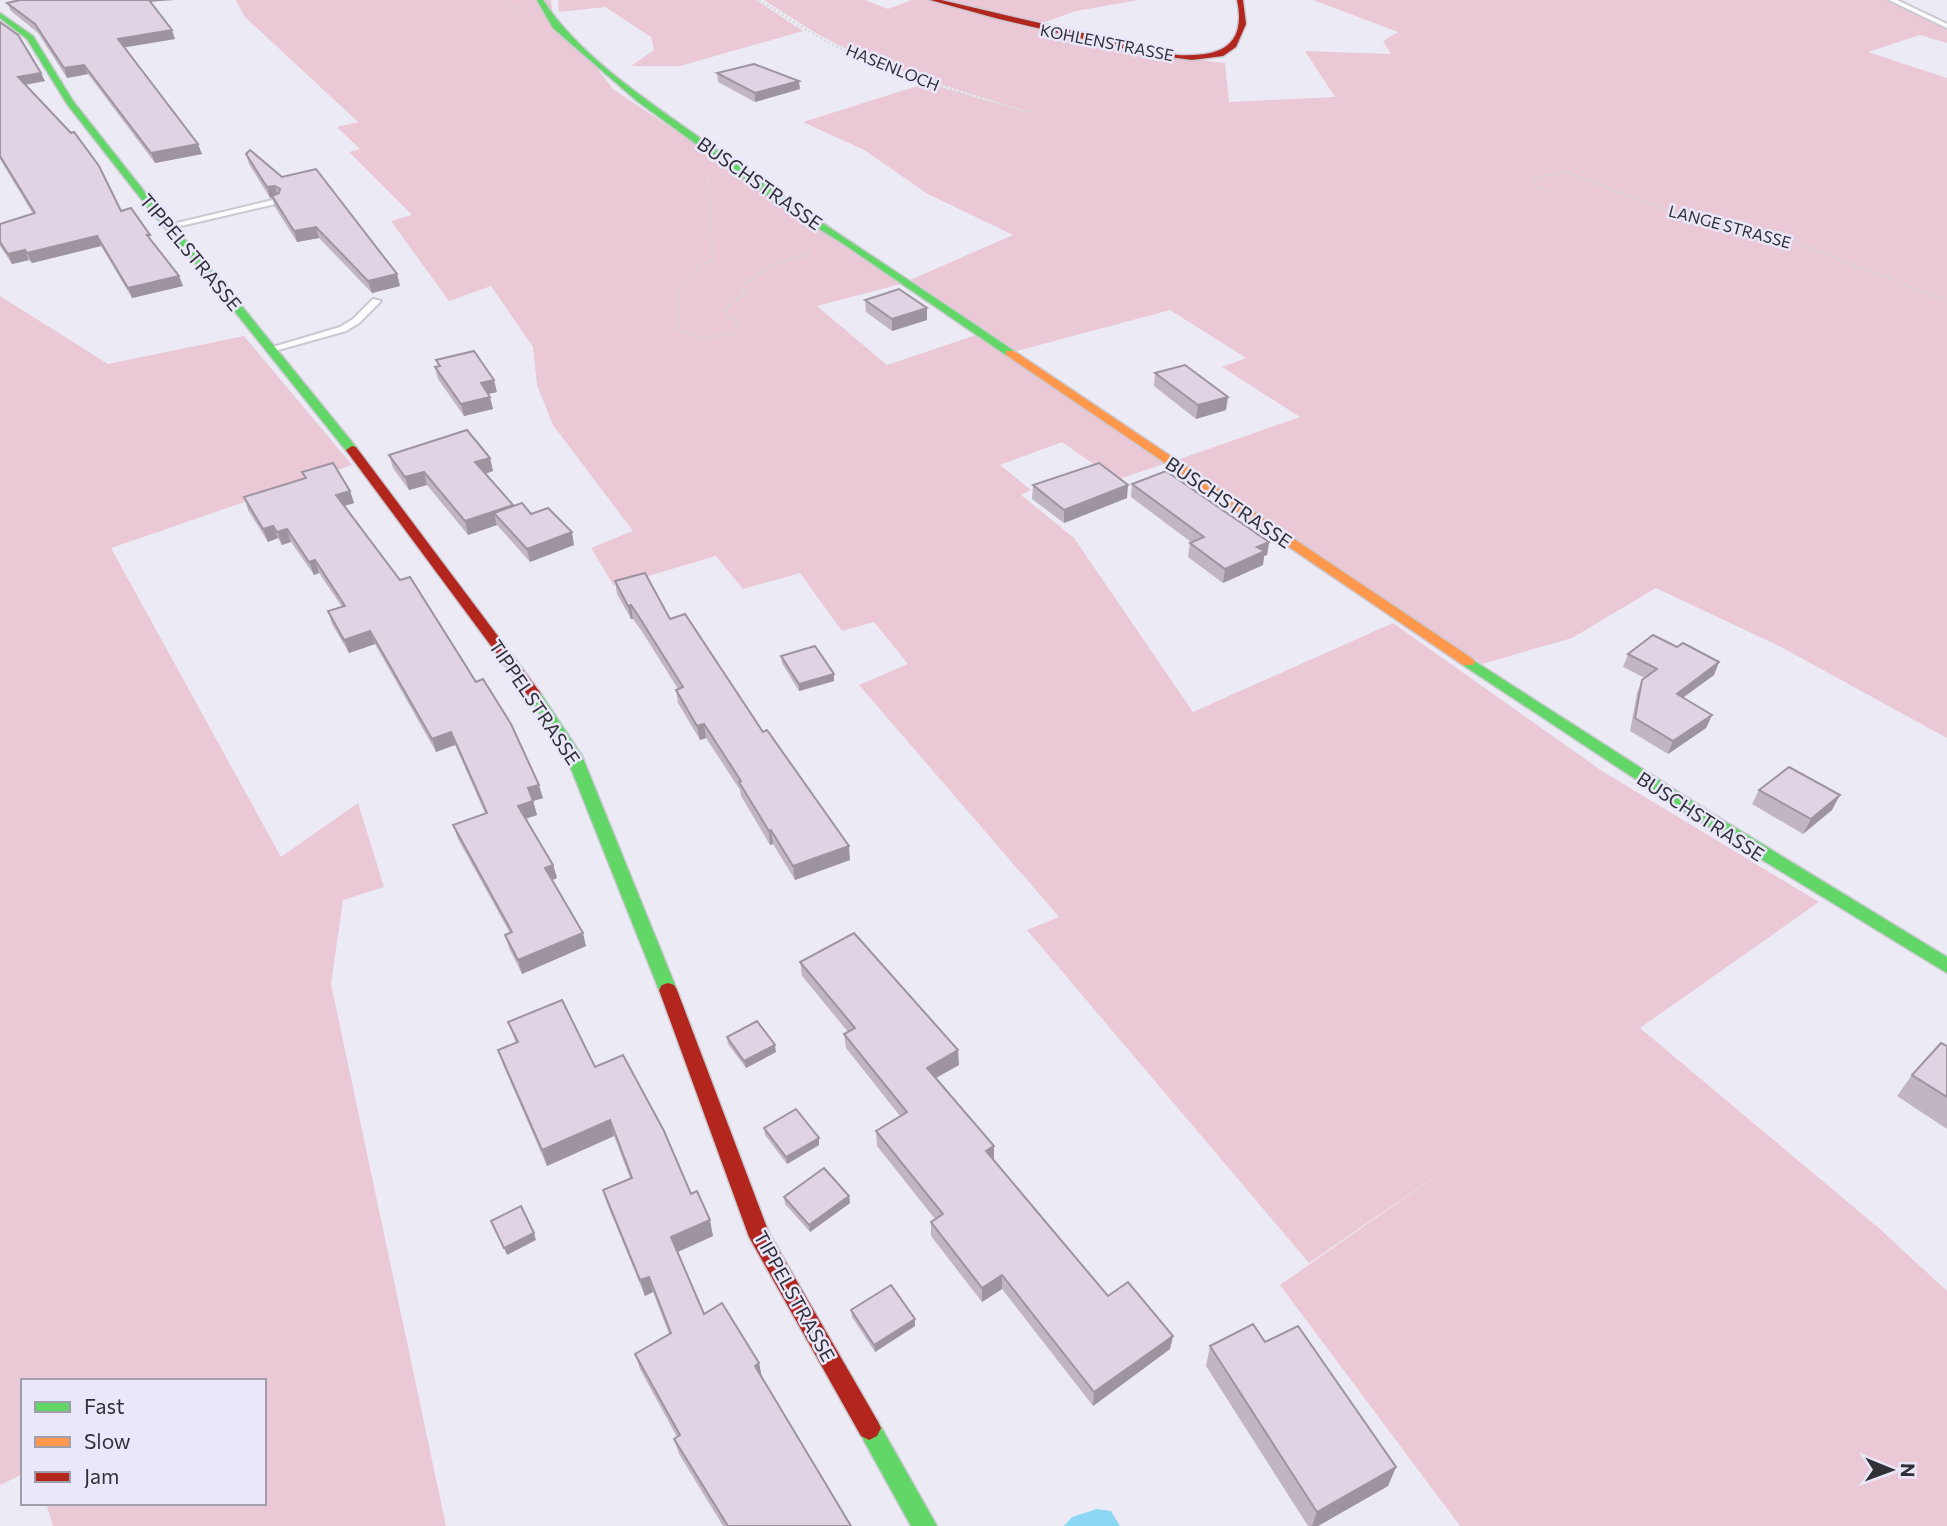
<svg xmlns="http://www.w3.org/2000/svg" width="1947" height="1526" font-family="Commissioner,sans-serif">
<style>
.green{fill:#eac8d5}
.water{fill:#8cd7f4}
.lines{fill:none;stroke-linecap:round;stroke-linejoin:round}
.lane-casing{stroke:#cac9d1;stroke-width:4}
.fast-casing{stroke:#cac9d1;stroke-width:3}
.slow-casing{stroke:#cac9d1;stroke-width:3}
.jam-casing{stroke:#cac9d1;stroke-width:3}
.path{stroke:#d8d8db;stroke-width:2.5;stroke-dasharray:2 2.5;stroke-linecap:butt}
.lane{fill:#fcfcfe;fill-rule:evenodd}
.fast{fill:#63d668;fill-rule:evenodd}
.slow{fill:#ff974d;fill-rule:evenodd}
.jam{fill:#b3261e;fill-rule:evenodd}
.wall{fill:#c1b5c4}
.shaded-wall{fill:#9d94a0}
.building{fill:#e0d3e4;stroke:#9d94a0;stroke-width:2}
.labels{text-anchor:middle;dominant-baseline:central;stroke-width:5;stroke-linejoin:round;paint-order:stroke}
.far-street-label{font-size:16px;fill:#313037;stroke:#e9e7f9}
.street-label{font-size:19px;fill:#313037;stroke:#e9e7f9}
</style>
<rect width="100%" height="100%" fill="#ecebf5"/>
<g class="green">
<path d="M236,0H551L554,28L593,63L613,89L904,283L817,306L887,365L976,335L1164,464L1116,480L1062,442L1000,465L1031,490L1021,495L1074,538L1193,712L1393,623L1602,771L1819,902L1640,1028L1881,1230L1947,1291V1526H1460L1280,1285L1459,1160L1309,1263L1027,930L1059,917L859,685L908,664L874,622L842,631L800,573L743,589L716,556L614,586L591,548L633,531L553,425L537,385L533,347L491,286L449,301L391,221L412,215L349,152L360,149L337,127L358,122L244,16Z"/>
<path d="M558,0H756L803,31L680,66H631L654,50L651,37L605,7L559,12Z"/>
<path d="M764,0H865L888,9L912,0H928L1182,58L1225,63L1229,102L1335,97L1305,51L1391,54L1383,41L1398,32L1313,0H1889L1947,27V43L1920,35L1868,52L1947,78V738L1781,647L1656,588L1572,638L1482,664L1174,461L1300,417L1222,367L1246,358L1170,310L1013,352L910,280L1013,235L928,194L864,150L803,122L927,83L1034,114C973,94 911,77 852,51C821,38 792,18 764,0Z"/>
<path d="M940,0H1138L1076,11L1037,25Z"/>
<path d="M0,296L108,364L244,336L352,465L111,548L281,857L358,803L384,887L343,900L331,984L446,1526H53L46,1503H264V1381H23V1474L0,1485Z"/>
</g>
<path class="water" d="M1097,1509L1111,1511L1120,1526H1064L1072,1517Z"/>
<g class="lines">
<g class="lane-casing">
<g id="lane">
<path d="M1889,0H1897L1947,24V28Z"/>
<path d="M277,199L281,201L280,203L168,229L164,226Z"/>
<path d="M373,299L381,301L359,323L346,331L271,352L266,349L340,327L353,319Z"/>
</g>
</g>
<g class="fast-casing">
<g id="fast">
<path d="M537,0H543C576,52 643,98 693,133C798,209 907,278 1014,351V355H1006L842,243L776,202L637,101L553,28Z"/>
<path d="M0,13L33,36L73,101L155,205L232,294L356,447V453H348L224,298L149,209L67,104L27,39L0,18Z"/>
<path d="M1468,657L1711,813L1947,957V973L1699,821L1463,665L1461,662L1463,659Z"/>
<path d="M534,689L539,691L582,756L677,990L674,995L668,997L662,995L659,990L566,756L527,694Z"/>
<path d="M869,1416L877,1420L937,1526H911L857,1428L861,1420Z"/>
</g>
</g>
<g class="slow-casing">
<path id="slow" d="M1006,351H1014L1473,659L1475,662L1473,665H1463L1006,355Z"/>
</g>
<g class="jam-casing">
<g id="jam">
<path d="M930,0H941L1177,55C1218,57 1247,48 1237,0H1243L1246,24L1236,47L1223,56L1192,60L1147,54L995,18Z"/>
<path d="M352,446L356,447L539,691L541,694L539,697H529L348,453L346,450Z"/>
<path d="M668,983L674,985L677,990L769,1233L877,1420L881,1428L877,1436L869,1440L861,1436L749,1237L659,990L662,985Z"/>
</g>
</g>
<g class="path">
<path d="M500,0L518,11"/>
<path d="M759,0C786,17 813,35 842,49C904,77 970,95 1035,114"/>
<path d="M708,177L712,261L699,266L696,275L677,290L678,330L705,338L732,334L739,321L726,317L724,309L744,295L742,285L775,264L814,252"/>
<path d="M1547,191L1531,184L1534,178L1566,172L1664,209L1802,245L1947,301"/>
</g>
<use href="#lane" class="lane"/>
<use href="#fast" class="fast"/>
<use href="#slow" class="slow"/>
<use href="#jam" class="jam"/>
</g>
<g class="wall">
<path d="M150,2L175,39L124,47L202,154L155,163L88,74L67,78L38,33L11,11L7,3Z"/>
<path d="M0,22L45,81L26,85L121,211L154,244L183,286L132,298L101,246L32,263L29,260L12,264L0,246V224L33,214L0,159Z"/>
<path d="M717,73L800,89L755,102L718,82Z"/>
<path d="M246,154L397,274L400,286L372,293L319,238L297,242L275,207L272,198H270L249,164Z"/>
<path d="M865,300L927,320L892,331L866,312Z"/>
<path d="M436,360L497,392L488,394L493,409L464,416L438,379L435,367L438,366Z"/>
<path d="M1155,373L1226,410L1196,419L1154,386Z"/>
<path d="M389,455L490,458L493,471L485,474L513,505L531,514L574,545L530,562L497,525L468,535L427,485L409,490L393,468Z"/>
<path d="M302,472L350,491L354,503L345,506L543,798L533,801L537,815L525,819L553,865L557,878L552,880L586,946L522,974L509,948L505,935L510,933L458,839L453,825L485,813L455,745L436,752L375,644L349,653L332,624L328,611L342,607L319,573L314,575L291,542L282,545L278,538L268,542L248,510L244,497L305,479Z"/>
<path d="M1132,484L1269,542L1267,555L1264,556L1263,565L1223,583L1188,557L1190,543L1191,542L1131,497Z"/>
<path d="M1033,485L1127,498L1064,523L1032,499Z"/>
<path d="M615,581L670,619L763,732L850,860L795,880L773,844L770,845L741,796L740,790L706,738L700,740L678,703L676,690L678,689L643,633L633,619H631L617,594Z"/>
<path d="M1677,647L1719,662L1714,675L1683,698L1712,715L1706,728L1668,754L1630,731L1637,693L1642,680L1645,678L1623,667L1628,654Z"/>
<path d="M781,656L834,681L799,691L782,663Z"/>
<path d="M1759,790L1832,810L1803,834L1752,804Z"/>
<path d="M800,962L959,1065L935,1078L993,1160L1108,1296L1173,1336L1170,1349L1093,1406L1002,1289L982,1302L931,1236V1222L935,1219L877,1146L876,1131L900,1116L846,1048L844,1034L848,1032L802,976Z"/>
<path d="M508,1022L595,1067L691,1194L713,1236L678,1252L704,1314L759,1363L762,1378L851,1526H723L679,1454L674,1439L677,1437L640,1369L635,1354L669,1334L653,1292L645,1296L608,1206L603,1190L630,1178L614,1136L547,1166L504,1067L498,1050L516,1043Z"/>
<path d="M727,1037L776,1052L746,1068L728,1044Z"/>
<path d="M1947,1046V1129L1897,1096L1912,1075Z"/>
<path d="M764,1128L819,1145L787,1164L765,1135Z"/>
<path d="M849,1196L850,1203L810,1232L785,1204L784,1197Z"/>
<path d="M851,1310L915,1319V1326L875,1352L852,1317Z"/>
<path d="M1265,1342L1396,1467L1388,1486L1318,1526H1308L1206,1366L1210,1346Z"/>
</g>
<g class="shaded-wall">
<path d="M146,0H175L147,2Z"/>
<path d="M172,30L175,39L121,48L118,39Z"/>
<path d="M84,65L88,74L67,78L64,68Z"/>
<path d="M41,73L45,81L22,85L18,77Z"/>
<path d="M799,81L800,89L755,102V93Z"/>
<path d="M198,144L202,154L155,163L151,153Z"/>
<path d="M275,186L278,197L270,198L267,187Z"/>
<path d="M316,227L319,238L297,242L294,231Z"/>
<path d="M97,236L101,246L32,263L27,253Z"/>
<path d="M25,250L29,260L12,264L8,254Z"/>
<path d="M397,274L400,286L372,293L368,281Z"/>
<path d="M179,276L183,286L132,298L128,288Z"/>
<path d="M927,308V320L892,331V319Z"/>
<path d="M494,380L497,392L483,395L481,383Z"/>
<path d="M490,397L493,409L464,416L461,404Z"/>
<path d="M1228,397L1226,410L1196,419L1198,405Z"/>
<path d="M490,458L493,471L478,476L475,462Z"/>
<path d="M424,472L427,485L409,490L405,477Z"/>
<path d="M1128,485L1127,498L1064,523V510Z"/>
<path d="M350,491L354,503L340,507L336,495Z"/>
<path d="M513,505L494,513L497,525L468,535L465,521Z"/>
<path d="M273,526L278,538L268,542L263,529Z"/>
<path d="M287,529L291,542L282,545L277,532Z"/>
<path d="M572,532L574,545L530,562L527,549Z"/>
<path d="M1269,542L1267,555L1264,556L1263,565L1223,583L1225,569L1257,547Z"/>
<path d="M315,560L319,573L314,575L309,562Z"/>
<path d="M631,605L633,619H631L628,606Z"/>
<path d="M370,631L375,644L349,653L344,640Z"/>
<path d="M1719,662L1714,675L1671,706L1677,694Z"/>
<path d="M834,674V681L799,691V684Z"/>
<path d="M1712,715L1706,728L1668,754L1673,741Z"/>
<path d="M704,724L706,738L700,740L697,726Z"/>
<path d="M451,732L455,745L436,752L432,739Z"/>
<path d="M539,785L543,798L533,801L537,815L522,820L518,806L528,788Z"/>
<path d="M1840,795L1832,810L1803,834L1811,819Z"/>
<path d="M771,830L773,844L770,845L769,831Z"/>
<path d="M849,846L850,860L795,880L793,866Z"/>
<path d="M553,865L557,878L548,882L545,868Z"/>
<path d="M583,933L586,946L522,974L518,960Z"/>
<path d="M775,1045L776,1052L746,1068L744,1061Z"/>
<path d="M958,1050L959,1065L927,1083V1068Z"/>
<path d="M610,1120L614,1136L547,1166L542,1150Z"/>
<path d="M819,1138V1145L787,1164L786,1157Z"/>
<path d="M994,1146V1160L986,1151Z"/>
<path d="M849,1196L850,1203L810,1232L809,1225Z"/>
<path d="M710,1220L713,1236L675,1253L671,1237Z"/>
<path d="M534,1233L536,1240L507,1255L504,1248Z"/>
<path d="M1002,1275V1289L982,1302V1288Z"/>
<path d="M649,1277L653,1292L645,1296L640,1280Z"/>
<path d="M915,1319V1326L875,1352L874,1345Z"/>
<path d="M1173,1336L1170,1349L1093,1406L1094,1392Z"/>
<path d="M759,1363L762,1378L755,1366Z"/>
<path d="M1396,1467L1388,1486L1318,1526H1312L1317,1512Z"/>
</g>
<g class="building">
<path d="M20,0H149L172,30L118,39L198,144L151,153L84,65L64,68L35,24L7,3Z"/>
<path d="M0,22L18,35L41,73L18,77L71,133L74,132L99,166L121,211L131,208L150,235H147L179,276L128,288L97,236L27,253L25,250L8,254L0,242V224L35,213L0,156Z"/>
<path d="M754,64L799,81L755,93L717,73Z"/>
<path d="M250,150L282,177L316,169L397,274L368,281L316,227L294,231L272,196L279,193L280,189L275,186L267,187L246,154Z"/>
<path d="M899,289L927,308L892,319L865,300Z"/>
<path d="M474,351L494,380L481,383L490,397L461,404L435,367L440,366L436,360Z"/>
<path d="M1185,365L1228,397L1198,405L1155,373Z"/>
<path d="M467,430L490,458L475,462L513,505L465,521L424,472L405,477L389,455Z"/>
<path d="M333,463L350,491L336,495L400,580L410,577L476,682L483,679L511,724L539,785L528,788L533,801L518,806L553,865L545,868L583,933L518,960L505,935L512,932L453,825L487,813L451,732L432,739L370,631L344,640L328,611L345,606L315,560L309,562L287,529L277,532L273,526L263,529L244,497L306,478L302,472Z"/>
<path d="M1099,463L1128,485L1064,510L1033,485Z"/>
<path d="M1166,471L1269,542L1257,547L1265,551L1225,569L1190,543L1204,537L1132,484Z"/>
<path d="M522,503L531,514L548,508L572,532L527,549L494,513Z"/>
<path d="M645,573L670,619L685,614L763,732L767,730L849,846L793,866L771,830L769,831L739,782L741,781L704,724L697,726L676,690L683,687L641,620L631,605L628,606L615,581Z"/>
<path d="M1653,635L1677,647L1683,643L1719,662L1677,694L1712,715L1673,741L1635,718L1642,680L1657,669L1628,654Z"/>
<path d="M815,646L834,674L799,684L781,656Z"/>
<path d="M1789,767L1840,795L1811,819L1759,790Z"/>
<path d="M854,933L958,1050L927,1068L994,1146L986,1151L1108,1296L1128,1282L1173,1336L1094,1392L1002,1275L982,1288L931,1222L943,1214L876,1131L907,1112L844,1034L855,1028L800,962Z"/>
<path d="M562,1000L595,1067L623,1055L664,1131L691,1194L697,1191L710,1220L671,1237L704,1314L722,1303L759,1363L755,1366L851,1526H728L674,1439L680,1435L635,1354L671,1333L649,1277L640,1280L603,1190L632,1178L610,1120L542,1150L498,1050L518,1042L508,1022Z"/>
<path d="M757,1021L775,1045L744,1061L727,1037Z"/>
<path d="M1941,1043L1947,1046V1097L1912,1075Z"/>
<path d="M796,1109L819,1138L786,1157L764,1128Z"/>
<path d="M824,1168L849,1196L809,1225L784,1197Z"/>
<path d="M521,1206L534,1233L504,1248L491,1221Z"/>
<path d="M891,1285L915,1319L874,1345L851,1310Z"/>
<path d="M1253,1324L1265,1342L1298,1326L1396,1467L1317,1512L1210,1346Z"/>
</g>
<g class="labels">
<g class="far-street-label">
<text transform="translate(1107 42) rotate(11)">KOHLENSTRASSE</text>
<text transform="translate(893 67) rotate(22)">HASENLOCH</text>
<text transform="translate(1730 226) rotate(15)">LANGE STRASSE</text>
</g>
<g class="street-label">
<text transform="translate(760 183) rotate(35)">BUSCHSTRASSE</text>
<text transform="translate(191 252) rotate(50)">TIPPELSTRASSE</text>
<text transform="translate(1229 502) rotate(34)">BUSCHSTRASSE</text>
<text transform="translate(535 702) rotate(56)">TIPPELSTRASSE</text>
<text transform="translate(1701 816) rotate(33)">BUSCHSTRASSE</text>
<text transform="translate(795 1296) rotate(61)">TIPPELSTRASSE</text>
</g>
</g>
<rect x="21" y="1379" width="245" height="126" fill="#e9e7f9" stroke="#9f9eab" stroke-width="2"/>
<rect x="35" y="1402" width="35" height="10" fill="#63d668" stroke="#9f9eab" stroke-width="2"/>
<text x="84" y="1414" font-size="21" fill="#313037">Fast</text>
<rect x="35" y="1437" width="35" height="10" fill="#ff974d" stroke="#9f9eab" stroke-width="2"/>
<text x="84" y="1449" font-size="21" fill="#313037">Slow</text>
<rect x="35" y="1472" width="35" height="10" fill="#b3261e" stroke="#9f9eab" stroke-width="2"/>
<text x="84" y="1484" font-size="21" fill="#313037">Jam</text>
<g transform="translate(1891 1470) rotate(91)" stroke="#e9e7f9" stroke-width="5" paint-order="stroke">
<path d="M0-5L12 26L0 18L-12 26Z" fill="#313037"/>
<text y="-10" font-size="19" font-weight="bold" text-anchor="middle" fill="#313037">N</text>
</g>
</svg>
